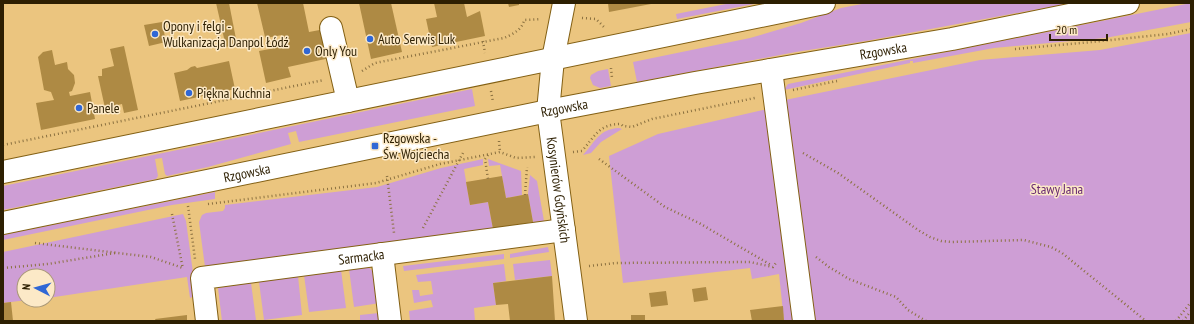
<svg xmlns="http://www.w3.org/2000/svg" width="1194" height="324" font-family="'PT Sans Narrow',sans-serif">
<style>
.green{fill:#ce9ed5}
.building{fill:#ae8a44}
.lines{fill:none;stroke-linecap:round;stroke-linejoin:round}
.minor-casing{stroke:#836014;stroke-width:24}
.major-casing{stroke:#836014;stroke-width:24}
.path{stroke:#8b7140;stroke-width:2.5;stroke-dasharray:1 3;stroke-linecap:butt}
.minor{stroke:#fff;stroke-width:22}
.major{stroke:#fff;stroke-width:22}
.poi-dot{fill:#3067d5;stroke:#fce9c7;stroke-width:1.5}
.labels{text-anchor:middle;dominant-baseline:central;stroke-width:3;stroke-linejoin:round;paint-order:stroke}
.poi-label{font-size:14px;fill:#2d1f02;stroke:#fce9c7;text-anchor:start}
.street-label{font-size:14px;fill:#2d1f02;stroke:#fce9c7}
.park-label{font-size:14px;fill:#672771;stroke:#fce9c7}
</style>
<rect width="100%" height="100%" fill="#ebc57f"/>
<g class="green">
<path d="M731,3L754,4L677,19L676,14Z"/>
<path d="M867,3H1071L866,41L796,52L637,82L633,62L750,38L801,23L841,8Z"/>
<path d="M1191,3V22L1105,38L994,48L913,63V61H910V63L784,90L788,84Z"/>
<path d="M1191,33V321H784L779,274L752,279L750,268L623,283L609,156L658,134L785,105V100L980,60L1100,50Z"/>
<path d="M608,69L611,86L600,88L593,85L590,78L591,75L598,71Z"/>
<path d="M472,89L475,106L299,142L296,131L288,133L291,144L208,167L167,176L165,174L162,158L155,159L158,176L156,179L3,210V186Z"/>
<path d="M619,128L622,129L601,142L591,153L583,155C595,142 599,129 619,128Z"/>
<path d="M483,159V165L464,169L470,205L488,202L493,229H488L205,267L199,222L202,215L206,213L223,211L225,208V205L377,187L441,168Z"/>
<path d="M488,159L521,171L522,195L506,198L500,165L489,166Z"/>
<path d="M530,175L537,181L544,221L533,222L528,194Z"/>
<path d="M215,192V199L172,205L3,240V235Z"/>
<path d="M183,214L186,221L196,295L190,298L187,277L48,298V276H24V300H27L3,303V252Z"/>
<path d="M548,247L549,252L510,258V254Z"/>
<path d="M504,254V259L404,271L403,266Z"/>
<path d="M550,260L552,276L515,280L513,264Z"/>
<path d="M504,264L506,281L493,283L496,305L474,308L475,321H410L409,311L433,307L431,300L414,303L412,290H419L420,296L433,294L431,281L418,282L416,275Z"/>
<path d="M367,266L377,275L380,303L354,307L349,269Z"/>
<path d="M341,270L346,308L309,312L304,275Z"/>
<path d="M298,276L302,315L264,320L259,282Z"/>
<path d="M251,283L256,320L222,321L218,288Z"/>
<path d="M379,313L380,321H360V315Z"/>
</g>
<g class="building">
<path d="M216,3H229L237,44L236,45L226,47Z"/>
<path d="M257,3H303L309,32L325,29L330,58L288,67L291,77L266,83L259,51L275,48L277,44L283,42L282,35L266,38L265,37Z"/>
<path d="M359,3H391L402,52L371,59Z"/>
<path d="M434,3H464L467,17L480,11L485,36L432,47L426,19L437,17Z"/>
<path d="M508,3H519V5L509,7Z"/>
<path d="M608,3H651V4L609,12Z"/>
<path d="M162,22L166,42L149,46L144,25Z"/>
<path d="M124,46L138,110L124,113L122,104L105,108L98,76H102V69L114,66L110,49Z"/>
<path d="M52,50L55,65L67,62L68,69L74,75L75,83L72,91L69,92L70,96L90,92L95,119L41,130L36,103L54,100L51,92L44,90L38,57L43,52Z"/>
<path d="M229,61L235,89L180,101L174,73L187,70L191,67L195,66L197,68Z"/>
<path d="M502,176L506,198L528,194L533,222L493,229L488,202L470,205L466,182Z"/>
<path d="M552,276L555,321H510L508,304L496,305L493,283Z"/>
<path d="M706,287L708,300L694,302L692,289Z"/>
<path d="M666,291L668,305L651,307L649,293Z"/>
<path d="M11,302L13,321H3V303Z"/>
<path d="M783,306L784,321H752L750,310Z"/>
<path d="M187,315V321H156L155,319Z"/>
<rect x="631" y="315" width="14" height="6"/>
</g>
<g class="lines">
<g class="minor-casing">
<g id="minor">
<path id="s1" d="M564,3L553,59L548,111L576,321"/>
<path d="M331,28L348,101"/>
<path d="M771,70L804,321"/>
<path d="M382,254L390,321"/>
<path id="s2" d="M207,321L202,278L564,230"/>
</g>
</g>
<g class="major-casing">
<g id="major">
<path d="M3,172L824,3"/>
<path id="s3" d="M3,223L548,111L695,83L952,39L1128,3"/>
</g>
</g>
<g class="path">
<path d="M582,18L596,19L604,27"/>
<path d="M483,41L485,53"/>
<path d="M1015,49L1092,42L1168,34L1191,29"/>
<path d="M611,68L612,78"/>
<path d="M362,71L375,63L504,38C513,34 522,30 524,20L541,19"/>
<path d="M793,90L837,81"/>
<path d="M491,91L493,102"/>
<path d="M499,141L500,152"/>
<path d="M3,145L324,80"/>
<path d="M573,152L582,151C595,136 599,124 621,124L623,126L632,127L652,119L755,98"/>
<path d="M803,153L838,173L918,230L930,237L941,241L952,242L1024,240L1051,247L1062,253L1146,321"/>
<path d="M488,155L485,159L488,179"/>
<path d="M599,159L665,207L699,223L771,265"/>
<path d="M387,176L394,233"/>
<path d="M525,195L527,167"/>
<path d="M208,204L376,183L440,164L500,152L516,158L535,157"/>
<path d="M188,206L195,259"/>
<path d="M172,214L183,269"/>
<path d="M423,228L464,151"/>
<path d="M35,243L151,257L183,268"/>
<path d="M816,257L829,267L849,279L896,297L908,310L926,321"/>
<path d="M589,266L616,263L750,262L773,267L776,263"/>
<path d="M3,268L48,264L115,253"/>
<path d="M1176,321L1191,302"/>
<path d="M1183,321L1191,311"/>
</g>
<use href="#minor" class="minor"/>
<use href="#major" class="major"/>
</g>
<g class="poi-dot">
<circle cx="155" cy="34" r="4"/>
<circle cx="370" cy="39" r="4"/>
<circle cx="307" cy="51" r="4"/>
<circle cx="189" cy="93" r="4"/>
<circle cx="79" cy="108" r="4"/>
<rect x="371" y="142" width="8" height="8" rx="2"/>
</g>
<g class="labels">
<g class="poi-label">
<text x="163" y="26">Opony i felgi -<tspan x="163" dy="16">Wulkanizacja Danpol Łódź</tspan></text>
<text x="378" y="39">Auto Serwis Luk</text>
<text x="315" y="51">Only You</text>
<text x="197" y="93">Piękna Kuchnia</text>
<text x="87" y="108">Panele</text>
<text x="383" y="138">Rzgowska -<tspan x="383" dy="16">Św. Wojciecha</tspan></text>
</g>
<g class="street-label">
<text stroke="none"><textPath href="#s3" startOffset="897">Rzgowska</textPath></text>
<text stroke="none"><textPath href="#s3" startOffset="573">Rzgowska</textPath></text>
<text stroke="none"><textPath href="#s3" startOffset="249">Rzgowska</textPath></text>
<text stroke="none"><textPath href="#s1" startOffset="189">Kosynierów Gdyńskich</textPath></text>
<text stroke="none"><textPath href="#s2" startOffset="204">Sarmacka</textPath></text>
</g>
<g class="park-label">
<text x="1057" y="189">Stawy Jana</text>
</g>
</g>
<rect width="1194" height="324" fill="none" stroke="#2d1f02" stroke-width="8"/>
<g transform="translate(36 288) rotate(276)"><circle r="19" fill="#fce9c7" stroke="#a99878"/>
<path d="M0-3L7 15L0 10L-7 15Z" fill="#3067d5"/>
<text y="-6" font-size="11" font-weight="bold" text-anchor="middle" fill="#2d1f02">N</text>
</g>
<path d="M1050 34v6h57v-6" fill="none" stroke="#2d1f02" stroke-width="2"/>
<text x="1056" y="34" font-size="12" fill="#2d1f02" stroke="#fce9c7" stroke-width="3" paint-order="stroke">20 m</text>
</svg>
